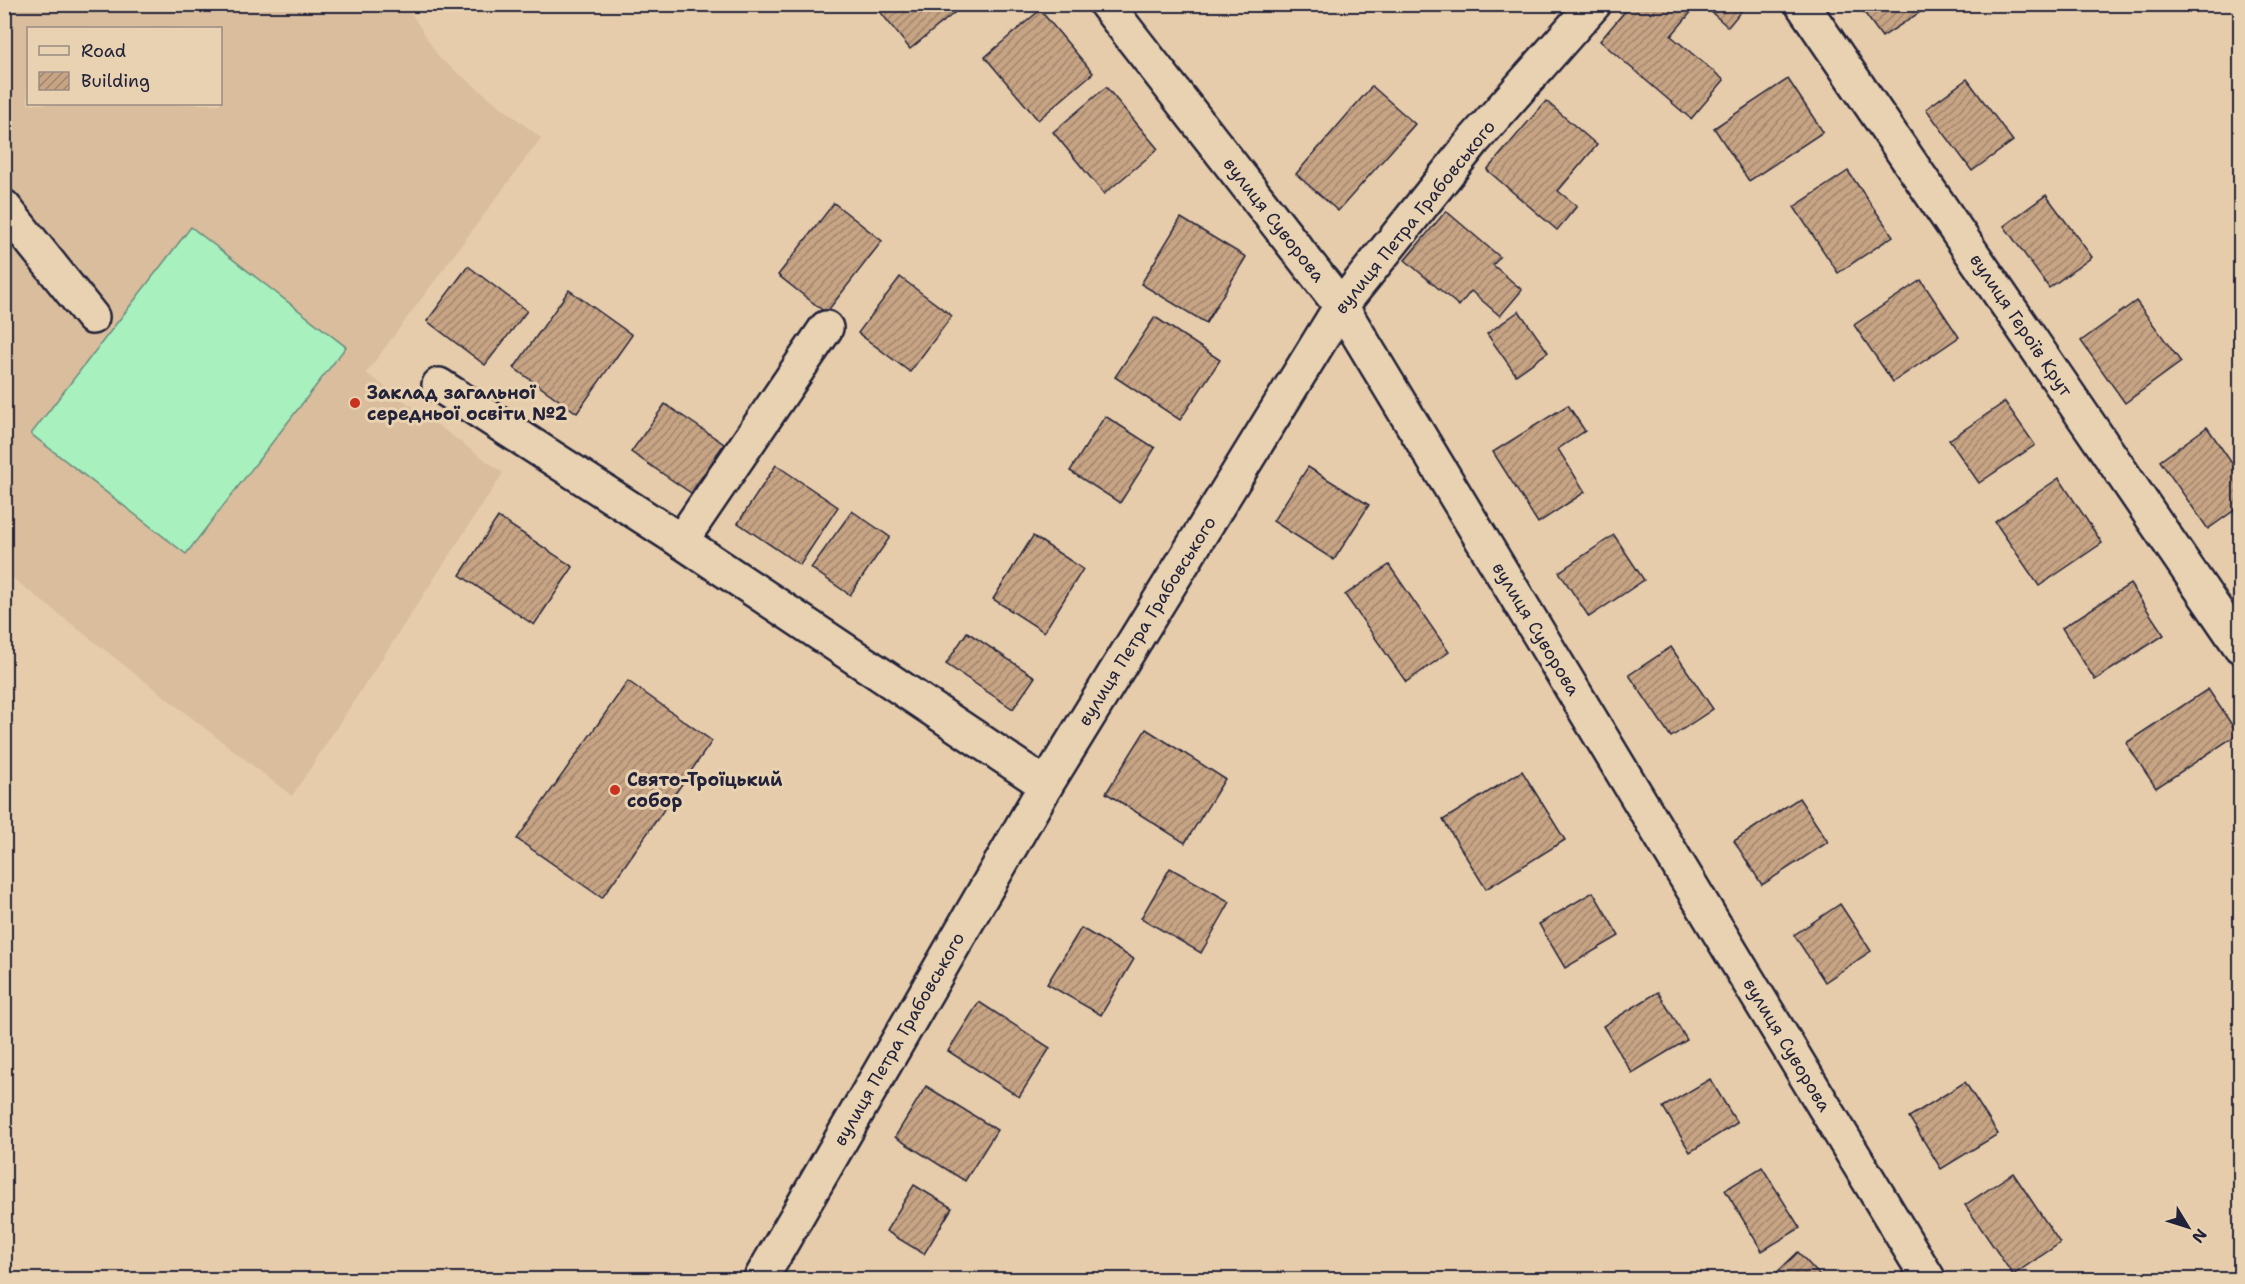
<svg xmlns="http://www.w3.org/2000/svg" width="2245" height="1284" font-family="'Shantell Sans',sans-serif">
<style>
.built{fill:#d9bd9d;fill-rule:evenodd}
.grass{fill:#a8f0be;stroke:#65897c;stroke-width:1.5}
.building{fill:url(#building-hatch);stroke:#22223b;stroke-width:1.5}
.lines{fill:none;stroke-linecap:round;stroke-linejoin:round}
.minor-casing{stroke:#22223b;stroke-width:38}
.minor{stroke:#e8d2b1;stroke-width:33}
.poi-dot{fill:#c8321e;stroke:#e8d2b1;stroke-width:2}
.labels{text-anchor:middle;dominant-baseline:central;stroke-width:6;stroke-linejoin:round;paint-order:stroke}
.street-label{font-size:18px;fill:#22223b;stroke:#e8d2b1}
.poi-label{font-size:18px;font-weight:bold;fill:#22223b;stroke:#e8d2b1;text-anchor:start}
</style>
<defs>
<pattern id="building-hatch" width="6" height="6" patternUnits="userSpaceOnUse" patternTransform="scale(1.5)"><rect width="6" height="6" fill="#c7a484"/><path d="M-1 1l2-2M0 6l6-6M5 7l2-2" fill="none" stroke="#a1856d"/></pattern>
</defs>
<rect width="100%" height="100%" fill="#e6ccaa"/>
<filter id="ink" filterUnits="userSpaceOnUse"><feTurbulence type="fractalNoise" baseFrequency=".0167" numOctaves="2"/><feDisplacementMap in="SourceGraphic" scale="12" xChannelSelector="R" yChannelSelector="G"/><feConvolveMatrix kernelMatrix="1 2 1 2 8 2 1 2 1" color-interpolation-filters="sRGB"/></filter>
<g filter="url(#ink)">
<path class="built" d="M4,5H406L440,59L541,138L366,373L503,473L292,796L5,572ZM28,28H220V104H28Z"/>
<path class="grass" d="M191,227L346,347L186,554L31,434Z"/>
<g class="building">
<path d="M874,4H965L910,49Z"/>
<path d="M1631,4H1698L1671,36L1724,80L1691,119L1600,41Z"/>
<path d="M1702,4H1747L1728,27Z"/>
<path d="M1858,4H1922L1925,9L1882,37Z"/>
<path d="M1040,10L1093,73L1038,120L985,57Z"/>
<path d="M1788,79L1823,132L1749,181L1714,128Z"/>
<path d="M1967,79L2013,141L1972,171L1926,109Z"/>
<path d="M1372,86L1415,124L1338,211L1296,174Z"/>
<path d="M1106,87L1158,149L1104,194L1053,132Z"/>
<path d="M1546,101L1597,145L1558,191L1577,206L1557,230L1487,170Z"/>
<path d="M1848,171L1893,236L1838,273L1794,207Z"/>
<path d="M2046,195L2092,257L2049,288L2004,226Z"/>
<path d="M834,203L882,241L826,313L778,275Z"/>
<path d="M1446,211L1500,257L1493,265L1522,290L1500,316L1471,291L1459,306L1405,260Z"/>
<path d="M1181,218L1246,257L1206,323L1141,284Z"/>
<path d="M468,266L527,311L485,365L427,321Z"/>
<path d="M900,277L952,316L910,372L858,333Z"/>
<path d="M1921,280L1959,337L1893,382L1854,325Z"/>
<path d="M569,290L632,335L577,413L514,368Z"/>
<path d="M2136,301L2181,362L2125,403L2081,341Z"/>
<path d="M1519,311L1548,352L1516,375L1487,334Z"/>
<path d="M1155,317L1220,360L1180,420L1115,377Z"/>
<path d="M2005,402L2035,445L1979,483L1949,440Z"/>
<path d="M665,404L724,444L691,493L631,452Z"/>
<path d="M1568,405L1585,431L1558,449L1585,492L1538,523L1493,452Z"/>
<path d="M1105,416L1155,448L1120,503L1070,471Z"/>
<path d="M2207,427L2240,475V506L2208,529L2160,461Z"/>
<path d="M776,465L838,507L800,565L738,523Z"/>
<path d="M1308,467L1369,505L1334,560L1273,521Z"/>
<path d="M2059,478L2102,543L2039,586L1995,522Z"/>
<path d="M852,511L890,537L850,595L811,568Z"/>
<path d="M498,517L573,567L534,625L460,575Z"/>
<path d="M1614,535L1644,580L1589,617L1559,572Z"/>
<path d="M1033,536L1083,569L1044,632L993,599Z"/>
<path d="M1389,565L1449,652L1406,682L1345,595Z"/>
<path d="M2130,584L2164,635L2095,680L2062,628Z"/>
<path d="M967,632L1035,677L1013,709L946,664Z"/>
<path d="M1671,647L1713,709L1671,737L1629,675Z"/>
<path d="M628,681L712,741L602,898L517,839Z"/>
<path d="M2208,689L2238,734L2156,788L2126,743Z"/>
<path d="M1146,729L1225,779L1185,843L1106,793Z"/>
<path d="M1522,771L1565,840L1486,889L1443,820Z"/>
<path d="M1799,798L1828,842L1762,885L1734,841Z"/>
<path d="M1170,868L1230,902L1201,953L1141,918Z"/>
<path d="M1593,892L1619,936L1565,968L1539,924Z"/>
<path d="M1840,904L1871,951L1825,982L1794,935Z"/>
<path d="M1081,928L1134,959L1101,1015L1047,984Z"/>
<path d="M1658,992L1687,1040L1632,1073L1603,1026Z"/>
<path d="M979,1002L1050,1048L1019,1097L948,1051Z"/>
<path d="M1710,1079L1737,1123L1690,1152L1663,1107Z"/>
<path d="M1965,1082L1998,1134L1941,1169L1909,1117Z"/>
<path d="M926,1086L997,1130L965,1181L895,1137Z"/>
<path d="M1762,1167L1800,1228L1762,1251L1725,1190Z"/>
<path d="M2013,1173L2060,1243L2013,1275L1965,1205Z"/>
<path d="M914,1185L952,1208L924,1254L886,1231Z"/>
<path d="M1798,1252L1824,1280H1769Z"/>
</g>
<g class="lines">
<g class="minor-casing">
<g id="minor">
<path d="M1106,4L1341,306L1929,1280"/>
<path d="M1802,4L2240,646"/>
<path d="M4,207L92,317"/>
<path d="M439,385L681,541L1046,785"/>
<path d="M681,541L826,328"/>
<path d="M760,1280L1046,785L1341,306L1474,140L1594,4"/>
</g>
</g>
<use href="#minor" class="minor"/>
</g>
</g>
<g class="poi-dot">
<circle cx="355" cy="403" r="6"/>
<circle cx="615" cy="790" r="6"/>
</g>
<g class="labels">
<g class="street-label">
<text transform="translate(1415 217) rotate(-51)">вулиця Петра Грабовського</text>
<text transform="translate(1274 220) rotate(52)">вулиця Суворова</text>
<text transform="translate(2021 325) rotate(56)">вулиця Героїв Крут</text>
<text transform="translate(1147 621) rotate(-58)">вулиця Петра Грабовського</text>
<text transform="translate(1536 629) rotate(59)">вулиця Суворова</text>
<text transform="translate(899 1039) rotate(-60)">вулиця Петра Грабовського</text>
<text transform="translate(1787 1045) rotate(59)">вулиця Суворова</text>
</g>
<g class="poi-label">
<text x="367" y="393">Заклад загальної<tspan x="367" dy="21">середньої освіти №2</tspan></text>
<text x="627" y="780">Свято-Троїцький<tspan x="627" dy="21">собор</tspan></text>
</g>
</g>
<rect width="2245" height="1284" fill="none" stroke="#e8d2b1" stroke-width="24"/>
<rect x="12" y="12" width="2221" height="1260" fill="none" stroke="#22223b" stroke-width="2" filter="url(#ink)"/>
<rect x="27" y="27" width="195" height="78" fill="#e8d2b1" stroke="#998c82" stroke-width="1.5"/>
<rect x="39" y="46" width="30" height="9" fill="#e8d2b1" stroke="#998c82" stroke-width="1.5"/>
<text x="81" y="57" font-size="18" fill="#22223b">Road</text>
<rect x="39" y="72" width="30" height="18" fill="url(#building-hatch)" stroke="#998c82" stroke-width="1.5"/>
<text x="81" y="87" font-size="18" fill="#22223b">Building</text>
<g transform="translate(2188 1227) rotate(128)" stroke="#e8d2b1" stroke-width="4.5" paint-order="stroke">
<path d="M0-4.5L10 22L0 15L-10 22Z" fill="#22223b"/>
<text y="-9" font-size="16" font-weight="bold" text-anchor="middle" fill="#22223b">N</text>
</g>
</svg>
